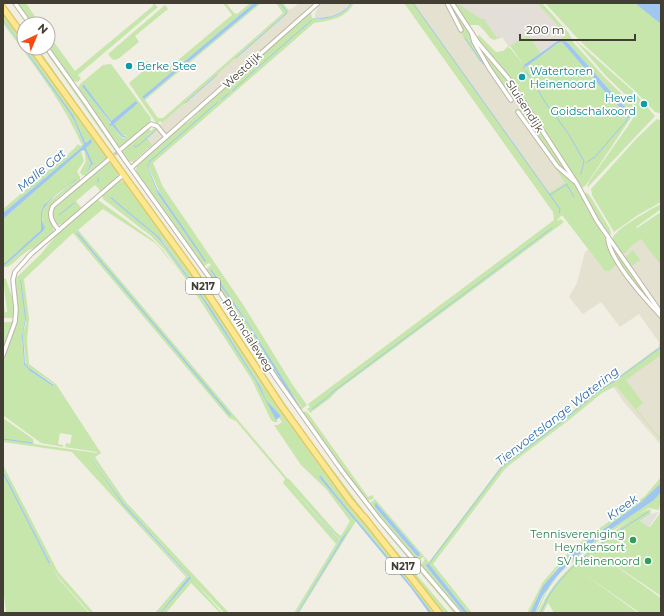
<svg xmlns="http://www.w3.org/2000/svg" width="664" height="616" font-family="Montserrat,sans-serif">
<style>
.residential{fill:#e5e1d1}
.industrial{fill:#e3dfd8}
.green{fill:#c7e6ac;fill-rule:evenodd}
.parking{fill:#e2e0dc}
.water{fill:#9fc7ef}
.lines{fill:none;stroke-linecap:round;stroke-linejoin:round}
.stream{stroke:#9fc7ef;stroke-width:1}
.street-tunnel{stroke:#cecbc0;stroke-width:3.5;stroke-dasharray:3.5 2;stroke-linecap:butt}
.street-casing{stroke:#bcb7a6;stroke-width:5.5}
.primary-casing{stroke:#e1c661;stroke-width:8}
.street{stroke:#fff;stroke-width:3.5}
.primary{stroke:#fde791;stroke-width:5.5}
.culture-dot{fill:#0f9aa8;stroke:#fff;stroke-width:1.5}
.leisure-dot{fill:#2e9e5b;stroke:#fff;stroke-width:1.5}
.labels{text-anchor:middle;dominant-baseline:central;stroke-width:3.5;stroke-linejoin:round;paint-order:stroke}
.shield{fill:#fff;stroke:#7b7870;stroke-width:1}
.shield-label{font-size:10px;font-weight:bold;fill:#433e33}
.culture-label{font-size:11px;fill:#0d838f;stroke:#fff;text-anchor:start}
.street-label{font-size:11px;fill:#433e33;stroke:#fff}
.leisure-label{font-size:11px;fill:#27864d;stroke:#fff;text-anchor:end}
.water-label{font-size:12px;font-style:italic;fill:#2f6dad;stroke:#fff}
</style>
<rect width="100%" height="100%" fill="#f1eee3"/>
<g class="residential">
<path d="M299,3H320L149,155V149L143,140L286,11L293,8Z"/>
<path d="M320,3H349L345,10L338,14L325,18H315V14Z"/>
<path d="M412,3H450L486,57L507,81L571,179L550,195Z"/>
<path d="M639,233L661,259V445L623,401L611,383L661,345L639,314L620,327L601,302L583,314L569,297L577,283L585,252L592,247L602,257Z"/>
</g>
<path class="industrial" d="M455,3H537L566,35L541,53L528,34L509,47L502,37L496,39L482,29Z"/>
<g class="green">
<path d="M17,3H26L40,24H32Z"/>
<path d="M153,3L158,7L78,75L81,79L77,82L73,81L48,46V34L75,71L153,6Z"/>
<path d="M223,3H226L234,13L237,14L250,3H254L142,97L144,99L259,3H261L145,100L158,118H163L283,13L276,3H283L289,11L162,123L160,121L157,124L129,83L142,72L139,68L148,61L152,66L157,62L165,71L232,15Z"/>
<path d="M351,3H354C345,19 331,20 314,23L153,163L163,187L244,306L294,387L307,405L301,410L268,363L232,307L206,269L211,265L209,263L204,266L137,174L136,169L137,165L186,122L187,123L199,112L198,111L310,12H311L312,18H315V20C330,18 343,16 351,3ZM150,161L148,166L160,193L205,262L158,194L147,166ZM211,269L248,323L287,387L301,406V407L284,385L248,325L210,270Z"/>
<path d="M404,3H413L549,193L565,183L555,168L556,167L565,177L575,185L588,210L606,239L617,263L615,266L609,271H605L562,215L557,220L558,221L560,219L564,222L338,390L329,399L310,413L307,409L310,407L308,404L554,220L553,212Z"/>
<path d="M448,3H450L469,32L483,60L480,62L461,33L463,31L459,25Z"/>
<path d="M454,3H457L481,19H484L497,38L500,36L502,37L494,40L490,38L480,25H468Z"/>
<path d="M537,3H542L568,32L574,43L606,79L632,104C635,110 633,114 630,119L586,185L582,188L513,83L477,37L479,35L496,52L503,51L509,46V48H510L524,65L510,46L528,34L541,53L525,65L526,67L558,43L562,42L612,100L627,115L630,111L621,103L568,43L563,40H559L566,35Z"/>
<path d="M545,3H650L661,16V112L659,113L655,112L635,91L581,42Z"/>
<path d="M165,5L168,9L135,36L139,42L118,59L113,60L108,54Z"/>
<path d="M3,12L24,41V48L3,19Z"/>
<path d="M3,20L69,112L75,122L84,144L82,147L3,213V209L74,149L78,144L80,146L82,145C62,100 32,63 3,23Z"/>
<path d="M473,38L506,78L571,177L562,170L518,111L521,108L501,86Z"/>
<path d="M573,38L633,91L655,116L588,187L587,186L590,180L628,126L635,115L636,110L633,102L607,77Z"/>
<path d="M24,48H29L108,158L86,176L82,175L80,172L86,161L84,150L85,149L91,164L85,174L93,165L86,148L92,141L90,140L86,143L85,142L75,120Z"/>
<path d="M34,48H38L112,154Z"/>
<path d="M43,48H46L116,150L115,151Z"/>
<path d="M111,64L151,118L150,123L120,148H118L78,88L80,84L103,65ZM83,86H84L111,121L137,101L138,103L114,124L122,135L127,136L128,138H122L112,125H109L111,124Z"/>
<path d="M657,119L661,121V202L638,215L614,232L592,195L591,189L637,138Z"/>
<path d="M155,127L157,129L147,138L152,145L133,162L129,161L122,152L148,128L151,131Z"/>
<path d="M81,151L84,161L77,171L80,177V181C71,188 58,196 51,206C43,217 56,224 53,232C49,242 34,247 26,252C20,256 15,262 9,266C6,267 6,267 3,267V265H5L43,230L42,214L46,204L77,179L46,202L42,211L41,230L4,264L3,219Z"/>
<path d="M119,154L216,290L270,374L216,290L118,155Z"/>
<path d="M114,158L218,302L260,367L301,427L263,373L197,273Z"/>
<path d="M110,161C112,164 118,170 118,175C117,180 104,190 100,193L99,189L95,185L76,201L82,209L64,224L57,225C52,219 51,213 55,206Z"/>
<path d="M120,180L125,182L179,255L334,482L353,510L364,522L436,613H432C397,565 357,522 321,476L320,478L356,521L299,613H298L352,525L341,541L288,483L340,542L297,613H294L336,544L283,483L285,479L236,421L229,418L73,233L24,279L29,319L27,341L29,364L56,384L101,453L95,457L125,501L229,613H224L195,582L222,613H220L191,583L166,613H161L191,578L123,503L89,454L123,505L189,578L160,613H155L186,577L72,452L3,442V418L33,439L34,444L97,453V452L65,447L66,443L70,444L72,435L60,433L58,444L63,445V447L41,443L4,416L3,414C3,396 1,378 3,360C5,345 16,332 17,316C18,303 13,291 15,279L41,254L59,232L96,200H98L152,239L163,250L175,267L160,248L155,243L103,209L78,230L287,478L289,479L336,532L341,536L350,521L327,490L301,465L274,425H278L282,422L279,418L281,416L266,400L260,386L210,307L162,240L111,197L110,198L157,237L163,244L200,295L255,380L278,422H274L271,420L252,380L188,282L164,249L151,236L103,199L102,195L104,193ZM76,232H77L230,416L76,233ZM20,280L25,311L26,323L23,334L26,364L29,368L54,384L53,386L30,371L24,364L22,336L25,319Z"/>
<path d="M586,192L590,196L610,229L611,234L608,235L598,220L585,196Z"/>
<path d="M661,204V209L636,227L637,228L661,212V265L641,239L629,248L626,253H621L612,240C614,229 650,210 661,204Z"/>
<path d="M611,244L658,310L657,311L620,266Z"/>
<path d="M633,250L640,260L630,267L624,258Z"/>
<path d="M3,278L6,279L15,306L14,317L12,318H3V299L5,312H7Z"/>
<path d="M5,322H13L3,349V324Z"/>
<path d="M659,342L661,346V355L626,380L643,403L636,409L659,437L661,436V441L616,386L602,393L569,420L512,463L504,470L433,564L472,613H468L429,564L426,566L464,613H461L421,565L425,559L423,557L419,561H417L370,505V503L375,499L429,562L502,465L574,410L597,390L617,378L659,347ZM375,504H377L420,554L419,556H417L375,507Z"/>
<path d="M305,411L308,413L368,497L372,495L374,498L368,501H366L302,413Z"/>
<path d="M321,454L376,527L449,613H442L354,501Z"/>
<path d="M3,465L58,572L94,613H90L58,577L52,567L58,578L89,613H6L3,586V474L49,564L50,563L3,471Z"/>
<path d="M661,477V483C639,509 607,524 581,545C558,563 542,587 530,613H527L543,582L568,553L587,537L645,496Z"/>
<path d="M351,487L386,531L456,613H454L390,537Z"/>
<path d="M661,492V504H660L659,510L648,508C613,530 568,558 546,593C543,600 540,606 537,613H535L547,589L578,554L624,520L654,500Z"/>
<path d="M649,509L651,511L650,514L640,521L650,527L661,512V596L599,554L661,598V613H640L580,571L638,613H554L548,603L543,613H538C555,575 581,557 613,533C623,524 636,514 649,509Z"/>
</g>
<path class="parking" d="M659,512L649,527L640,521L650,514Z"/>
<g class="water">
<path d="M254,3H259L144,99L142,97Z"/>
<path d="M635,3H661V24Z"/>
<path d="M3,19L73,115L85,142L86,143L91,139L92,142L86,148L93,164L85,174L91,164L85,150L81,151L3,219V213L82,147L84,144L75,122L69,112L3,20Z"/>
<path d="M562,39L568,43L621,103L630,111L629,116L612,100L562,42L558,43L526,67L524,65L559,40Z"/>
<path d="M84,85L111,121L136,101L138,103L114,124L122,135L127,137L128,138L122,137L112,125L110,126L109,125L111,123L82,86Z"/>
<path d="M150,161L148,167L157,189L206,261L205,262L158,194L147,166Z"/>
<path d="M76,179H77C62,191 32,206 45,228L43,231L5,265H3V263H5L41,230V213L44,205L50,199Z"/>
<path d="M111,197L160,238L210,307L260,386L266,400L281,416L276,420L255,380L200,295L163,244L157,237L110,198Z"/>
<path d="M77,232L231,415L230,416L76,233Z"/>
<path d="M211,269L248,323L301,408L284,385L248,325L210,270Z"/>
<path d="M20,280L21,281L26,318L23,334L25,363L29,368L54,385L53,386L30,371L24,364L22,336L25,319Z"/>
<path d="M88,454L123,503L191,578L161,613H160L189,577L123,505Z"/>
<path d="M3,471L50,563L49,564L3,474Z"/>
<path d="M321,476C357,522 397,565 432,613H429L411,588L319,477Z"/>
<path d="M289,482L340,541L352,525L298,613H297L340,542Z"/>
<path d="M661,483V492L654,500C615,527 573,551 546,591C541,597 538,606 535,613H530L543,586L573,551L641,502Z"/>
<path d="M375,503L377,504L420,554L419,556H417L375,507Z"/>
<path d="M427,564H429L468,613H464L426,566Z"/>
</g>
<g class="lines">
<g class="stream">
<path d="M413,3L550,195"/>
<path d="M315,19C329,18 343,16 351,3"/>
<path d="M465,38L483,64"/>
<path d="M236,58L286,14L287,12L280,3"/>
<path d="M257,68L312,20"/>
<path d="M524,69L523,68L526,65"/>
<path d="M526,71L545,102L568,133L584,161L581,174"/>
<path d="M232,91L255,70"/>
<path d="M221,100L229,93"/>
<path d="M185,103L217,75"/>
<path d="M134,146L136,147L139,145L156,130"/>
<path d="M149,162L218,102"/>
<path d="M587,162L595,157L627,120L629,115"/>
<path d="M98,182V178"/>
<path d="M567,185L574,197"/>
<path d="M559,213L560,209L550,195L567,184"/>
<path d="M59,215L74,203"/>
<path d="M312,409L325,399L334,391L552,228"/>
<path d="M3,439L32,443"/>
<path d="M428,565L502,467L564,420L596,393L613,382L660,348"/>
<path d="M540,613C544,607 546,600 550,594C574,558 613,535 648,512"/>
</g>
<path class="street-tunnel" d="M110,158L121,149"/>
<g class="street-casing">
<g id="street">
<path d="M15,3L30,24"/>
<path d="M447,3L461,30"/>
<path d="M452,3L479,44L508,78L577,184L597,221L661,313"/>
<path d="M472,34L474,42L489,68L511,100"/>
<path d="M47,48L86,103L125,160L219,291L276,378L342,471L379,519L459,613"/>
<path d="M518,112L557,166L574,181"/>
<path d="M121,149L151,124L157,126L166,137"/>
<path d="M131,168L318,3"/>
<path d="M59,230C52,223 48,215 53,206L108,160"/>
<path d="M608,239C610,261 646,300 661,316"/>
<path d="M3,355L15,322L16,309L13,280L15,272L31,254L123,175"/>
</g>
</g>
<g class="primary-casing">
<g id="primary">
<path d="M3,8L24,37"/>
<path d="M32,48L193,271L280,404L350,501L366,520"/>
<path d="M364,517L439,613"/>
</g>
</g>
<use href="#street" class="street"/>
<use href="#primary" class="primary"/>
</g>
<g class="culture-dot">
<circle cx="129" cy="66" r="4"/>
<circle cx="522" cy="77" r="4"/>
<circle cx="644" cy="104" r="4"/>
</g>
<g class="leisure-dot">
<circle cx="633" cy="540" r="4"/>
<circle cx="648" cy="561" r="4"/>
</g>
<g class="labels">
<g class="shield">
<rect x="186" y="278" width="34" height="16" rx="3"/>
<rect x="386" y="558" width="34" height="16" rx="3"/>
</g>
<g class="shield-label">
<text x="203" y="286">N217</text>
<text x="403" y="566">N217</text>
</g>
<g class="culture-label">
<text x="137" y="66">Berke Stee</text>
<text x="530" y="71">Watertoren<tspan x="530" dy="13">Heinenoord</tspan></text>
<text x="636" y="98" text-anchor="end">Hevel<tspan x="636" dy="13">Goidschalxoord</tspan></text>
</g>
<g class="street-label">
<text transform="translate(242 70) rotate(-42)">Westdijk</text>
<text transform="translate(525 106) rotate(57)">Sluisendijk</text>
<text transform="translate(248 335) rotate(57)">Provincialeweg</text>
</g>
<g class="leisure-label">
<text x="625" y="534">Tennisvereniging<tspan x="625" dy="13">Heynkensort</tspan></text>
<text x="640" y="561">SV Heinenoord</text>
</g>
<g class="water-label">
<text transform="translate(41 170) rotate(-40)">Malle Gat</text>
<text transform="translate(557 416) rotate(-38)">Tienvoetslange Watering</text>
<text transform="translate(622 507) rotate(-36)">Kreek</text>
</g>
</g>
<rect width="664" height="616" fill="none" stroke="#433e33" stroke-width="8"/>
<g transform="translate(36 36) rotate(44)"><circle r="19" fill="#ffffff" stroke="#b4b2ad"/>
<path d="M0-3L7 15L0 10L-7 15Z" fill="#f74914"/>
<text y="-6" font-size="11" font-weight="bold" text-anchor="middle" fill="#433e33">N</text>
</g>
<path d="M520 34v6h115v-6" fill="none" stroke="#433e33" stroke-width="2"/>
<text x="526" y="34" font-size="12" fill="#433e33" stroke="#ffffff" stroke-width="3" paint-order="stroke">200 m</text>
</svg>
